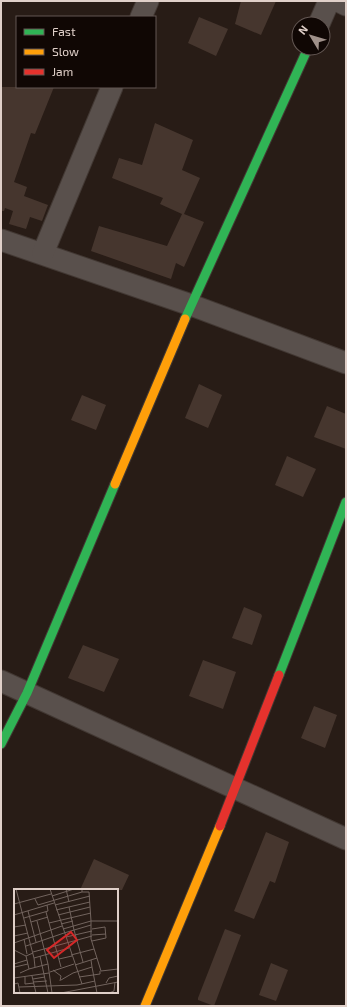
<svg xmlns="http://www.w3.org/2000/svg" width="347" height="1007" font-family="'Exo 2',sans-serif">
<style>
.building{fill:#46362e}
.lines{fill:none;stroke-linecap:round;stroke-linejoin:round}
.street-casing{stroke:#423833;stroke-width:23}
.fast-casing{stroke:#423833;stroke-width:11}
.slow-casing{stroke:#423833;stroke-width:11}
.jam-casing{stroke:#423833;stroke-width:11}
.street{stroke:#59504c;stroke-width:21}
.fast{stroke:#30b455;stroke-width:9}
.slow{stroke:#ff9f0a;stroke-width:9}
.jam{stroke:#e5322d;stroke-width:9}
.inset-road{fill:none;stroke:#72645e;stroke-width:1}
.view{fill:#d62828;fill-opacity:0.15;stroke:#d62828;stroke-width:2}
.inset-edge{fill:none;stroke:#e0d0c9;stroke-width:2}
</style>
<rect width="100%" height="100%" fill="#281c16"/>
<g class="building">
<path d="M241,1H276L261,35L235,24Z"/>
<path d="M199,17L228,29L216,56L188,43Z"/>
<path d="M1,87H54L35,134L31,133L14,182L27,187L24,196L48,205L42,221L30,217L26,229L9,224L13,211L5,208L4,211H1Z"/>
<path d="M155,123L193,140L182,170L200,178L184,214L204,222L184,267L176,263L171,279L91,251L99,226L167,246L182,214L160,204L163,198L112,178L119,158L142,165Z"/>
<path d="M199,384L222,395L208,428L185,418Z"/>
<path d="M82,395L106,405L96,430L71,420Z"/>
<path d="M327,406L346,414V449L314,437Z"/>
<path d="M287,456L316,469L303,497L275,485Z"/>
<path d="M244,607L261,614L262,616L252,645L232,638Z"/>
<path d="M83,645L119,659L104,692L68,678Z"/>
<path d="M203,660L236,672L223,709L189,696Z"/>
<path d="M314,706L337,715L325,748L301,738Z"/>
<path d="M266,832L289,842L275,883L270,881L254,919L234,911Z"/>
<path d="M94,859L129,875L122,890H80Z"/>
<path d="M225,929L241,935L214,1006L198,1000V998Z"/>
<path d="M271,963L288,970L276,1001L259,995Z"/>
</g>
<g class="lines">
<g class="street-casing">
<g id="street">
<path d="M338,1L346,5"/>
<path d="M141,17L148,1"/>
<path d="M319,24L329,1"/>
<path d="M1,240L191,305L346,363"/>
<path d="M43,253L112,87"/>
<path d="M1,681L346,839"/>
</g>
</g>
<g class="fast-casing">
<g id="fast">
<path d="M185,319L308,48"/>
<path d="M279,675L346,502"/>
<path d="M1,744L27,693L115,484"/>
</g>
</g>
<g class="slow-casing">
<g id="slow">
<path d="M115,484L185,319"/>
<path d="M145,1006L220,826"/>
</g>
</g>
<g class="jam-casing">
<path id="jam" d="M220,826L279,675"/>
</g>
<use href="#street" class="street"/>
<use href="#fast" class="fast"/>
<use href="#slow" class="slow"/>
<use href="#jam" class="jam"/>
</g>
<g transform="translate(14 889)">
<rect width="104" height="104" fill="#281c16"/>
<path class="inset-road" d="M2,0L20,69M36,0L68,95M52,0L55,13M68,0V3H75L77,32H104M38,7L60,0M21,10L24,16L68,3M0,15L37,5M41,16L76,7M55,18L60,41M42,21L76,13M14,22L22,53M32,23L47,78M0,26L40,14M44,26L76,18M10,29L34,22L33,16M23,32L34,75L38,104M17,33L34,28M35,34L77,24M47,35L59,32M0,38L12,36M49,40L77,32V50L87,82L104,80M78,40L91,38L92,49L78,52M60,41L69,73M50,44L77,36M78,46L92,45M0,47L14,44M52,48L78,42M10,50L13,65M0,54L48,37M12,57L50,44M0,61L12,67M19,63L78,47M57,66L80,60M26,67L34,104M45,70L58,67M0,75L13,71M61,76L83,69M1,78L14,75M21,78L20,69L55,59M78,78L83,104M15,80L34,75M39,81L47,87L46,92M36,83L60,75M6,84L15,80L12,67L19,64M18,87L22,104M11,88V95L20,94M65,88L86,85V82M0,89L35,84M19,90L31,88M47,91L59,84L78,78L77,71M19,93L33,92M92,94L95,89L104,87M0,95L4,94L6,104M5,98L63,96L81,92M47,104L104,93M95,104L100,102L101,93"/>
<path class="view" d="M57,43L63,51L40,69L33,61Z"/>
<rect width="104" height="104" class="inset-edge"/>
</g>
<rect width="347" height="1007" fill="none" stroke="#e0d0c9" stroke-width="4"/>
<rect x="16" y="16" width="140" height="72" fill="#100704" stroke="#635753"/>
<rect x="24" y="29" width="20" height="6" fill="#30b455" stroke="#635753"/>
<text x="52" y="36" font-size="12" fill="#e0d0c9">Fast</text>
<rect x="24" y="49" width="20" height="6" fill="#ff9f0a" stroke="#635753"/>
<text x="52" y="56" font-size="12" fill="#e0d0c9">Slow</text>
<rect x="24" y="69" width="20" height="6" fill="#e5322d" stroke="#635753"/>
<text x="52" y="76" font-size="12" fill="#e0d0c9">Jam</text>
<g transform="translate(311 36) rotate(308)"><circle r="19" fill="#100704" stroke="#635753"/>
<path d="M0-3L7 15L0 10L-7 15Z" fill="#a0918a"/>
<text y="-6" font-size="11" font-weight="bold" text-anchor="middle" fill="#e0d0c9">N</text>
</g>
</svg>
